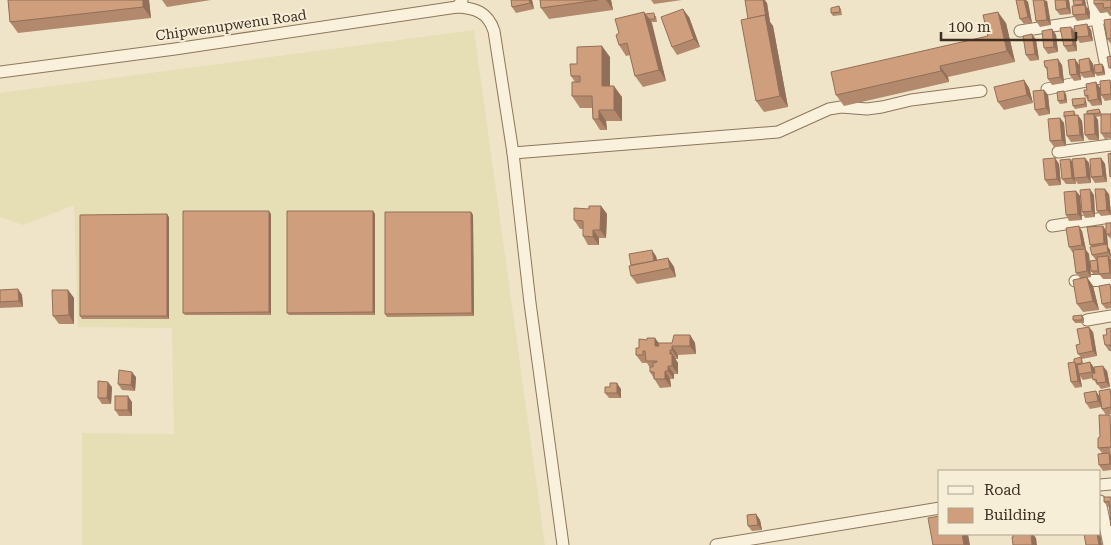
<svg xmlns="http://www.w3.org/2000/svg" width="1111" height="545" font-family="'Roboto Serif',serif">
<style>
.farmland{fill:#e6deb5}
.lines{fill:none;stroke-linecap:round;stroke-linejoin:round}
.minor-casing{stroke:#8d765c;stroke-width:13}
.minor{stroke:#faf1dc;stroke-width:11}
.wall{fill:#b2896c}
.shaded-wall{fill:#916f58}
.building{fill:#cf9f7d;stroke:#916f58}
.labels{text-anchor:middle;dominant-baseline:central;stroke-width:4;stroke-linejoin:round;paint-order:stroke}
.street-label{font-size:14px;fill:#3d2e20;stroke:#f7eed8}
</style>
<rect width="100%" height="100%" fill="#f0e4c8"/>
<path class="farmland" d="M474,30L545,545H82V433L174,434L172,328L78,327L74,205L23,225L0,217V93Z"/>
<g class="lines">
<g class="minor-casing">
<g id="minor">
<path d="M1093,0L1108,77"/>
<path d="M457,7C475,8 488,12 494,31L513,153L530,303L563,545"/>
<path d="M1020,31L1111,17"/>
<path d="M0,72L175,49L457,7L462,1"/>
<path d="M1047,89L1111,76"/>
<path d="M1058,152L1111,145"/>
<path d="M513,153L778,132L829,109L841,107L867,109L882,107L911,100L981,91"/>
<path d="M1052,226L1111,217"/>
<path d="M1075,281L1111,280"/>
<path d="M1087,320L1111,316"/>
<path d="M1100,485L1111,484"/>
<path d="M1100,501L1109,545"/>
<path d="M716,545L940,508"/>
</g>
</g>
<use href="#minor" class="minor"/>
</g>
<g class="wall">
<path d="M8,0H149L151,18L18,33L10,22Z"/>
<path d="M162,0H211L167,7Z"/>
<path d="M511,0H532L534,9L516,13L512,7Z"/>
<path d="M540,0H611L613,10L549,19L541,8Z"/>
<path d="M651,0H682L654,4Z"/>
<path d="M1016,0H1026L1028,2L1032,23L1024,24L1020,19Z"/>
<path d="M1033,0L1047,1L1051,25L1040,27L1036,21Z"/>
<path d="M1055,0H1069L1071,14L1060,15L1056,10Z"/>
<path d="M1085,0L1086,6L1089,10L1090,19L1077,21L1073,15L1075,6L1074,5Z"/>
<path d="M1111,0V16H1110L1107,12L1100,13L1094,4Z"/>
<path d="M767,3L770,22L773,26L788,107L764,112L756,101L748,19Z"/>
<path d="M839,6L841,9L842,15L833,16L831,13Z"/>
<path d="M644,12L645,14L656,16L657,22H651L666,81L643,87L635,76L630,55L626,56L619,45V33Z"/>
<path d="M689,17L700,47L677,55L672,47Z"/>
<path d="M1111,19V44L1107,39Z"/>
<path d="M1006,23L1015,62L948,77L949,82L844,106L836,95L988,36Z"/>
<path d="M1087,24L1091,30L1093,41L1080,43L1076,37Z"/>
<path d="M1052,29L1056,35L1058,52L1048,54L1044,48Z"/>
<path d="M1075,32L1077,51L1068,52L1064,46Z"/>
<path d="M1032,34L1036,40L1039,60L1030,61L1026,55Z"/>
<path d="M610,57V86L622,97V121H606L607,130H600L593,119L592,108H580L572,96L575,82L571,76L577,64Z"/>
<path d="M1089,58L1093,64L1095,77L1084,78L1080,73Z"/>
<path d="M1075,59L1079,65L1081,80L1074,81L1070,75Z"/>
<path d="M1102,64L1104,67L1105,75L1097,76L1095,73Z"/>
<path d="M1062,65L1064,83L1052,85L1048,79L1047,70L1045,67Z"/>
<path d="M1024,80L1029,88L1033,103L1004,110L998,102Z"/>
<path d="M1111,81V100L1105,101L1101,95Z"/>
<path d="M1096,82L1100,88L1102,105L1092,106L1085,96L1087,90Z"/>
<path d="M1044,90L1048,95L1050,114L1039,116L1035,110Z"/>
<path d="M1066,94L1067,103L1060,104L1058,101Z"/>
<path d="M1086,101L1087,107L1075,109L1073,106Z"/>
<path d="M1099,109L1101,112V114H1111V138L1105,139L1101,133V116L1096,117L1098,120L1099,140H1089L1085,135L1087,114Z"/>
<path d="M1074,111L1076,115H1078L1082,121L1084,141L1071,142L1067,136L1066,119L1064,117Z"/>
<path d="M1060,118L1064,123L1066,146L1054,147L1050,141Z"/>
<path d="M1055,158L1059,164L1061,185L1049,186L1045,180Z"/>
<path d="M1085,158L1089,163L1091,183L1078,184L1075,180L1076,184H1066L1062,179L1070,159L1073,163Z"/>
<path d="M1101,158L1105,164L1107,182L1095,183L1091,177Z"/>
<path d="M1076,191L1080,196L1082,220L1069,221L1066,215Z"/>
<path d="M1109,194L1111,215L1101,216L1097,211Z"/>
<path d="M1094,195L1095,217L1085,218L1082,212Z"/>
<path d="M601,206L607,214L606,238H599V245H588L583,236V229H580L574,220L589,209Z"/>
<path d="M373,211L375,214V315H289L287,313Z"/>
<path d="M471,212L473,215L474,316L387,317L385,314Z"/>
<path d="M271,214V315H185L183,313Z"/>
<path d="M169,217V319H82L80,316Z"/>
<path d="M1111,223V239L1107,235L1108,247L1110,250L1111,258H1110L1111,260V279H1103L1099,274H1093L1091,271L1096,260L1092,255V247L1090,245L1103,226L1106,231Z"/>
<path d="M1082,231L1086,250L1089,254L1091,277L1087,278L1093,286L1099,310L1083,312L1077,304L1080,278L1076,273L1073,253L1069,247Z"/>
<path d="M656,256L657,260L668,258L674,267L676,277L637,284L631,276Z"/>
<path d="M1111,286V308L1106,309L1102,304Z"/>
<path d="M18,289L22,295L23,307L0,308V290Z"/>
<path d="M68,290L74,298V324H59L53,316Z"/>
<path d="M1082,315L1084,318V323H1075L1073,320Z"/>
<path d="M1111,328V351H1109L1105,345Z"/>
<path d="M1093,332L1097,356L1082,359L1083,364L1090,362L1094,368L1107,371L1110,387L1101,389L1098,385H1097L1093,378L1083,380L1080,376L1082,387L1075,388L1071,382L1074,362L1081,357L1078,354L1080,344Z"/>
<path d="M690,335L695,343L696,354L678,355V359H675L678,363V374H674V379H670L671,387L660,388L650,372V368L647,363H642L636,355L639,348L647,340L655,338L658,343H672Z"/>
<path d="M136,377L135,391L122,390L118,384Z"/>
<path d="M112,387L111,404H102L98,398Z"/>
<path d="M621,389V398H609L605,393Z"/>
<path d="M1110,389L1111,391V414L1106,415L1102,409L1101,407L1090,409L1086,403Z"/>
<path d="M132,402V416H119L115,410Z"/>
<path d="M1110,415L1111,470L1103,471L1099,465L1102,453L1098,448L1100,437Z"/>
<path d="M1111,497V526L1110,507H1108L1104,502Z"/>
<path d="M756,514L760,520L762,530L752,531L748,526Z"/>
</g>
<g class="shaded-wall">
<path d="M143,0H149L151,18L143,7Z"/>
<path d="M529,0H532L534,9L530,3Z"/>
<path d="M606,0H611L613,10Z"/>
<path d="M763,0H765L767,3L770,22L773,26L788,107L780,96L765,15Z"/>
<path d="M1024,0H1026L1028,2L1032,23L1028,17Z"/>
<path d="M1044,0L1047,1L1051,25L1047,20Z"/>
<path d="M1066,0H1069L1071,14L1067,8Z"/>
<path d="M1082,0H1085L1086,6L1089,10L1090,19L1086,14V8L1083,4Z"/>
<path d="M683,9L689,17L700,47L694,39Z"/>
<path d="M644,12L652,23L666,81L659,70Z"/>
<path d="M998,12L1006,23L1015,62L1007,51Z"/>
<path d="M1087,24L1091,30L1093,41L1089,36Z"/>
<path d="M1071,27L1075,32L1077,51L1073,45Z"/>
<path d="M1052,29L1056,35L1058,52L1054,47Z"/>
<path d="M1032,34L1036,40L1039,60L1035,54Z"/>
<path d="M602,46L610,57V97L602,86Z"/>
<path d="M1089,58L1093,64L1095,77L1091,71Z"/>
<path d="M1058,59L1062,65L1064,83L1060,77Z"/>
<path d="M1075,59L1079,65L1081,80L1077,74Z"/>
<path d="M1102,64L1104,67L1105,75L1103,72Z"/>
<path d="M940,66L948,77L949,82L941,71Z"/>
<path d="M1024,80L1029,88L1033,103L1027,95Z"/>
<path d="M1096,82L1100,88L1102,105L1098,99Z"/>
<path d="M614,86L622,97V121L614,110Z"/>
<path d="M1044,90L1048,95L1050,114L1046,108Z"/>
<path d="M1064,91L1066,94L1067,103L1065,100Z"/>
<path d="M1085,98L1086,101L1087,107L1085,104Z"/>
<path d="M599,110L606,121L607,130L599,119Z"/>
<path d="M1094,114L1098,120L1099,140L1095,134Z"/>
<path d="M1078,115L1082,121L1084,141L1080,135Z"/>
<path d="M1060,118L1064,123L1066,146L1062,140Z"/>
<path d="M1055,158L1059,164L1061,185L1057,179Z"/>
<path d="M1085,158L1089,163L1091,183L1087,177Z"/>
<path d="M1101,158L1105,164L1107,182L1103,176Z"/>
<path d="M1070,159L1074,164V178L1075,180L1076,184L1072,178Z"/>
<path d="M1090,189L1094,195L1095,217L1092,211Z"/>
<path d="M1105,189L1109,194L1111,215L1107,210Z"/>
<path d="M1076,191L1080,196L1082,220L1078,214Z"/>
<path d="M601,206L607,214L606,238L600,230Z"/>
<path d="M269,211L271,214V315L269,312Z"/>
<path d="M373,211L375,214V315L373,312Z"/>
<path d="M471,212L473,215L474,316L472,313Z"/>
<path d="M167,214L169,217V319L167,316Z"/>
<path d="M1079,226L1082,231L1086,250L1082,245Z"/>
<path d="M1103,226L1107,232L1106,234L1107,235L1108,247L1110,250L1111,257L1108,252L1107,247L1104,243Z"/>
<path d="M593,230L599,238V245L593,237Z"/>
<path d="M1085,249L1089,254L1091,277L1087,271Z"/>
<path d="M652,250L656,256L658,266L654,261Z"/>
<path d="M1108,256L1111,260V275L1110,273Z"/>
<path d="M668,258L674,267L676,277L670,268Z"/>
<path d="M1087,277L1093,286L1099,310L1093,301Z"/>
<path d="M18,289L22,295L23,307L19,301Z"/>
<path d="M68,290L74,298V324L69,315Z"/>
<path d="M1089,327L1093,332L1097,356L1093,351Z"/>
<path d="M690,335L695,343L696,354L690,346Z"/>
<path d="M655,338L661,346H655Z"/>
<path d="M672,346L678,355V359L672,350Z"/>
<path d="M670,350L678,363V374L672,366Z"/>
<path d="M1075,362L1079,367V374L1080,376L1082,387L1078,381Z"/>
<path d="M1090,362L1094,368L1096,377L1092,372Z"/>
<path d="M668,366L674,374V379L668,371Z"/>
<path d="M1103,366L1107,371L1110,387L1106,382Z"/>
<path d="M665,371L670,379L671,387L665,379Z"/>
<path d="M132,372L136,377L135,391L131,385Z"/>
<path d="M108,382L112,387L111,404L107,398Z"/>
<path d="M617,383L621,389V398L617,393Z"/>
<path d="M1096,391L1100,397L1102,407L1098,401Z"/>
<path d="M128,396L132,402V416L128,410Z"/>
<path d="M1109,453L1111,455V466L1110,464Z"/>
<path d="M756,514L760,520L762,530L758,525Z"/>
<path d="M1100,532L1102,545H1099L1097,534H1100Z"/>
<path d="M962,534H968L970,545H964Z"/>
<path d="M1031,534H1033L1036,538L1037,545H1032Z"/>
</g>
<g class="building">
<path d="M8,0H143V7L10,22Z"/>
<path d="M511,0H529L530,3L512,7Z"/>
<path d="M540,0H598L541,8Z"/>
<path d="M745,0H763L766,17L765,15L748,19Z"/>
<path d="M1016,0H1024L1028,17L1020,19Z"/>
<path d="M1033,0H1044L1047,20L1036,21Z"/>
<path d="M1055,0H1066L1067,8L1056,10Z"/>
<path d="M1073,0H1082L1083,4L1074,5Z"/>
<path d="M1094,0H1104V1L1111,0V7L1104,8L1103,3L1094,4Z"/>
<path d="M1085,5L1086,14L1073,15L1072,6Z"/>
<path d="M839,6L840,12L831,13V8Z"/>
<path d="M683,9L694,39L672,47L661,17Z"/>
<path d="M644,12L659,70L635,76L627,43L619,45L616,35L619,33L615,19Z"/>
<path d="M998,12L1007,51L940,66L941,71L836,95L831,72L988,36L983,15Z"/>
<path d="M654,13L655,19H649L645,14Z"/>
<path d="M765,15L780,96L756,101L741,20Z"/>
<path d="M1111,19V38L1107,39L1104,20Z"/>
<path d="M1087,24L1089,36L1076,37L1074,26Z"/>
<path d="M1071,27L1073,45L1064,46L1060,28Z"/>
<path d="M1052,29L1054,47L1044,48L1042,31Z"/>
<path d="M1032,34L1035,54L1026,55L1023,36Z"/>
<path d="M602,46V86H614V110H599V119H593L592,96H572V82H580V76H571L570,64H577V47Z"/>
<path d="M1111,56V68H1109L1107,57Z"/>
<path d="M1089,58L1091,71L1080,73L1079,60Z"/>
<path d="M1058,59L1060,77L1048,79L1047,67H1045L1044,61Z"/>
<path d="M1075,59L1077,74L1070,75L1068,60Z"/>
<path d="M1102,64L1103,72L1095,73L1094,65Z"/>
<path d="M1024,80L1027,95L998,102L994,87Z"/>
<path d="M1110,80L1111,94L1101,95L1100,81Z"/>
<path d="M1096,82L1098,99L1088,101V95L1085,96L1084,90H1087L1086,84Z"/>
<path d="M1044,90L1046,108L1035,110L1033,91Z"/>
<path d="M1064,91L1065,100L1058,101L1057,92Z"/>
<path d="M1085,98V104L1073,106L1072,99Z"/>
<path d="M1099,109L1100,113L1087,114V111Z"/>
<path d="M1074,111V116H1065L1064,117V112Z"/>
<path d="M1084,114H1094L1095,134L1085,135Z"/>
<rect x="1101" y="114" width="10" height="19"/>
<path d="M1078,115L1080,135L1067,136L1065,116Z"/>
<path d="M1060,118L1062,140L1050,141L1048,119Z"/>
<path d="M1111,153V176L1110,177L1108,154Z"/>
<path d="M1055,158L1057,179L1045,180L1043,159Z"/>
<path d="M1085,158L1087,177L1074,178L1072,159Z"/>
<path d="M1101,158L1103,176L1091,177L1090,159Z"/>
<path d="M1070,159L1072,178L1062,179L1060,160Z"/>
<path d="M1090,189L1092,211L1082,212L1080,190Z"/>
<path d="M1095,189H1105L1107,210L1097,211Z"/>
<path d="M1076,191L1078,214L1066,215L1064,192Z"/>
<path d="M589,206H601L600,230H593V237L583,236V221L574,220V208L589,209Z"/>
<path d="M183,211H269V312L183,313Z"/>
<path d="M287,211H373V312L287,313Z"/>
<path d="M385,212H471L472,313L385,314Z"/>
<path d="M167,214V316H80V215Z"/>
<rect x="1106" y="223" width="5" height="11"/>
<path d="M1079,226L1082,245L1069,247L1066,228Z"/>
<path d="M1103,226L1104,243L1090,245L1087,227Z"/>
<path d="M1107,244L1108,252L1092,255L1090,247Z"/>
<path d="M1085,249L1087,271L1076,273L1073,250Z"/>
<path d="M652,250L654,261L631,265L629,254Z"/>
<path d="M1108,256L1110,273L1099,274L1097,257Z"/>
<path d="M668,258L670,268L631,276L629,266Z"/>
<path d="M1097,260L1098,271H1091L1090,261Z"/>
<path d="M1087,277L1093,301L1077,304L1073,280Z"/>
<path d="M1110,284L1111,291V302L1102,304L1099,286Z"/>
<path d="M18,289L19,301L0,302V290Z"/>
<path d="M52,290H68L69,315L53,316Z"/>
<path d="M1082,315V320H1073V316Z"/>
<path d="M1089,327L1093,351L1078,354L1076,345L1080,344L1077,329Z"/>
<path d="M1111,328V345H1105L1103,335H1107L1106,329Z"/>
<path d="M674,335H690V346H672V350H670V354H672V366H668V371H665V379H654V372H650V367H653V363L657,362V361H646L645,351H643V355H636V348H639V339L647,340V338H655V346H659L658,343H672Z"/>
<path d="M1081,357L1082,363L1076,364L1074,362V359Z"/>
<path d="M1075,362L1078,381L1071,382L1068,363Z"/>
<path d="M1090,362L1092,372L1079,374L1077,365Z"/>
<path d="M1103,366L1106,382L1097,383L1096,379L1093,380L1092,374L1095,373L1094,367Z"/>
<path d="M119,370L132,372L131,385L118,384Z"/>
<path d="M98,381L108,382L107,398H98Z"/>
<path d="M610,383H617V393H605V387H610Z"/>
<path d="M1110,389L1111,397V407L1102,409L1099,391Z"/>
<path d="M1096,391L1098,401L1086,403L1084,393Z"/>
<rect x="115" y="396" width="13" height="14"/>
<path d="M1099,415H1110L1111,447L1098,448V438L1100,437Z"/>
<path d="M1109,453L1110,464L1099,465L1098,454Z"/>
<path d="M1104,497H1111V526L1109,501L1104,502Z"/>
<path d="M756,514L758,525L748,526L747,515Z"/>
<path d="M940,516V534H962L964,545H933L928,518Z"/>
<path d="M1013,534H1031L1032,545H1013L1012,537H1013Z"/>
<path d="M1084,534H1097L1099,545H1086Z"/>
</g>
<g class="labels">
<g class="street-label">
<text transform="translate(231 25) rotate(-8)">Chipwenupwenu Road</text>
</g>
</g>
<rect x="938" y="470" width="162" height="65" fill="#f7eed8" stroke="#ada18e"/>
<rect x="948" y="486" width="25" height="8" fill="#faf1dc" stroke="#ada18e"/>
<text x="984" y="495" font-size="15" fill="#3d2e20">Road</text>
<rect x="948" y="508" width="25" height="15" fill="#cf9f7d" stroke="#ada18e"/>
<text x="984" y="520" font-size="15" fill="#3d2e20">Building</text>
<path d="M941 32v8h135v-8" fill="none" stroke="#3d2e20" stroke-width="2.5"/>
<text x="948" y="32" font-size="15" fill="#3d2e20" stroke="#f7eed8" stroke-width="4" paint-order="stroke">100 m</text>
</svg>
